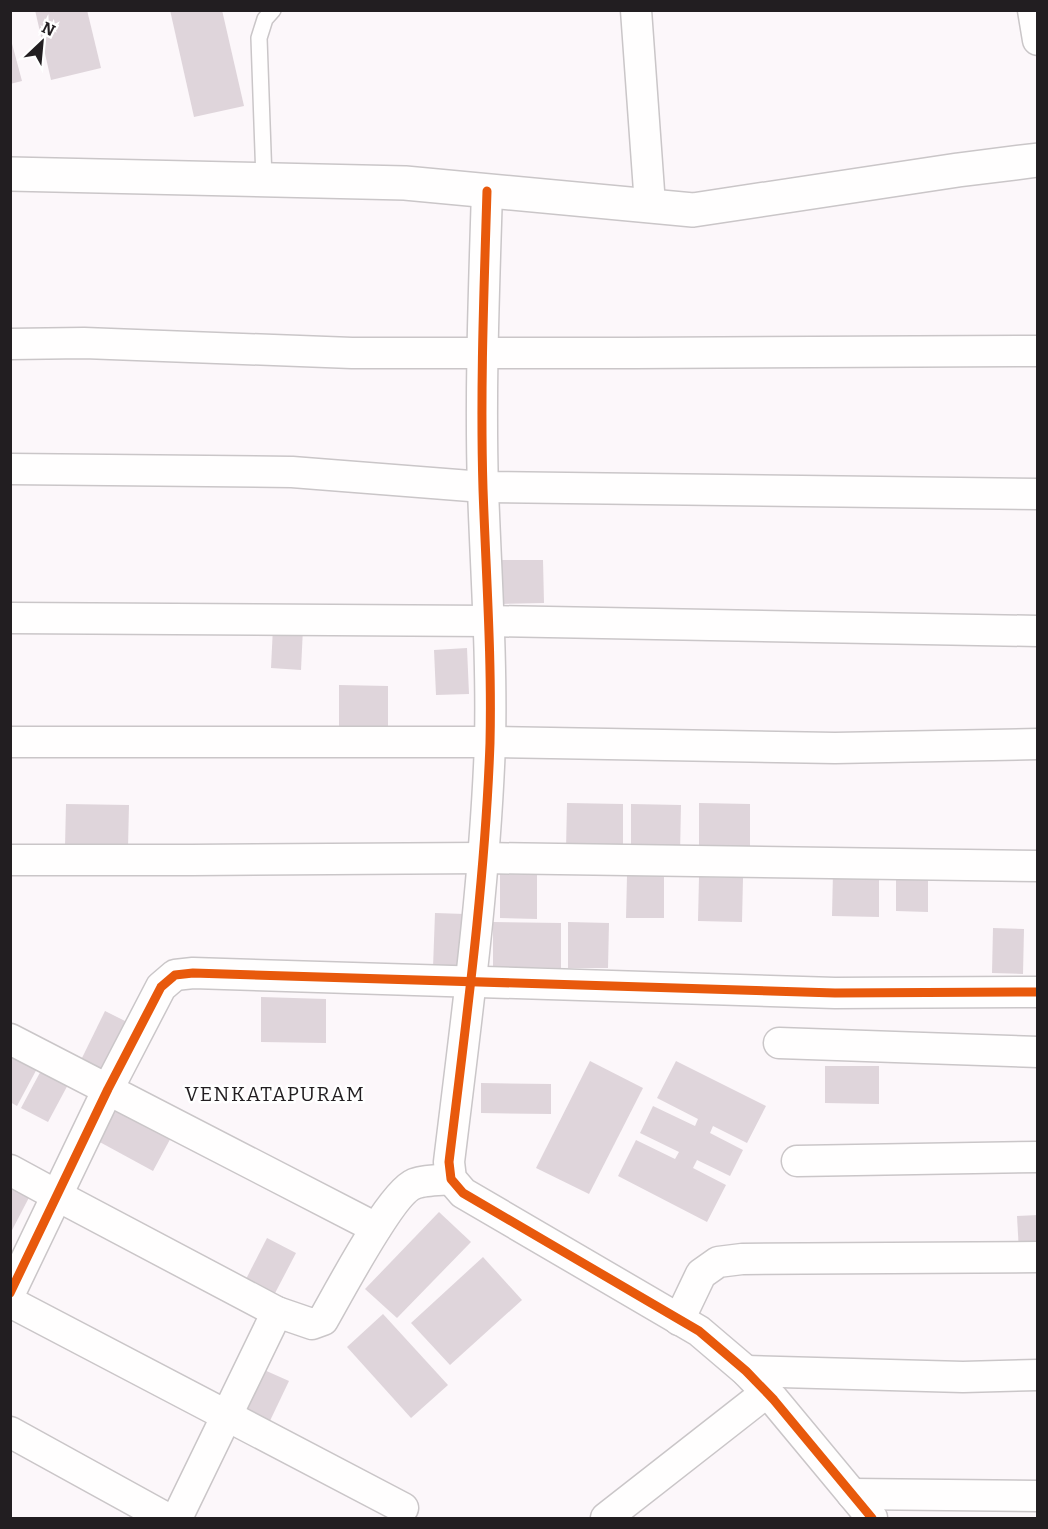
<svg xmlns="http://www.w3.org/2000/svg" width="1048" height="1529" font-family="Bitter,serif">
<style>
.building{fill:#dfd5db}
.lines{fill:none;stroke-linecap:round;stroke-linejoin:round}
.lane-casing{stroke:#cac6c8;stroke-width:18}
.street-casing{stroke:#cac6c8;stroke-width:33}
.secondary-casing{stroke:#cac6c8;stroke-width:36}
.lane{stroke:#fffefe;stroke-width:15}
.street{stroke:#fffefe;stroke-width:30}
.secondary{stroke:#fffefe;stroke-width:33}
.cycleway-casing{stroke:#fff;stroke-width:13}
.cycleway{stroke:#e8590c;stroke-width:9}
.labels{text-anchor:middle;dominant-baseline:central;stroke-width:5;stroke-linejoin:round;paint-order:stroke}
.neighbourhood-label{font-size:20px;letter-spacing:1.5px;fill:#221e21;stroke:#fff}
</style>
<rect width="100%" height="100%" fill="#fcf7fa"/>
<g class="building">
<path d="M35,10H87L101,68L51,80Z"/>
<path d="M170,10H222L244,106L194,117Z"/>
<path d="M10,36L22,81L10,84Z"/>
<path d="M500,560H543L544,603L500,604Z"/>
<path d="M273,627L303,628L301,670L271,668Z"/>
<path d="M467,648L469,694L436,695L434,650Z"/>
<path d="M339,685L388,686V727L339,726Z"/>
<path d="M567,803L623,804V851L566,850Z"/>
<path d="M699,803L750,804V852H699Z"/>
<path d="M66,804L129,805L128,848L65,847Z"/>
<path d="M631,804L681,805L680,854L631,853Z"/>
<path d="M896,867L928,868V912L896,911Z"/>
<path d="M833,872L879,874V917L832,916Z"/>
<path d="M500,874L537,875V919L500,918Z"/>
<path d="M627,876H664V918H626Z"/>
<path d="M699,877L743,878L742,922L698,921Z"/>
<path d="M435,913L465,914L463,970L433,968Z"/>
<path d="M493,922L561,923V968L493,967Z"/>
<path d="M568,922L609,923L608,968H568Z"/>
<path d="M993,928L1024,929L1023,974L992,973Z"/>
<path d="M261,997L326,999V1043L261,1042Z"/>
<path d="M105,1011L129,1023L103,1074L80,1062Z"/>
<path d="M10,1050L39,1065L17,1106L10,1102Z"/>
<path d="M590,1061L643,1088L589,1194L536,1168Z"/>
<path d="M676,1061L766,1106L747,1143L713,1126L710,1133L743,1150L730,1176L697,1160L693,1168L726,1185L707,1222L618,1176L636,1140L675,1159L679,1152L640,1133L653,1106L695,1126L698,1119L657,1098Z"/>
<path d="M44,1065L71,1079L48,1122L21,1108Z"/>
<path d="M825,1066H879V1104L825,1103Z"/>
<path d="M481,1083L551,1084V1114L481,1113Z"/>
<path d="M116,1101L174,1132L153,1171L96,1140Z"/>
<path d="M10,1176L34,1188L10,1234Z"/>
<path d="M439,1212L471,1242L397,1318L365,1289Z"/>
<path d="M1038,1215V1252H1019L1017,1216Z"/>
<path d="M267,1238L296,1253L273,1297L244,1283Z"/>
<path d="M483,1257L522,1300L450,1365L411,1323Z"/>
<path d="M383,1314L448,1385L411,1418L347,1347Z"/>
<path d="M262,1369L289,1381L268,1425L241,1412Z"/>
</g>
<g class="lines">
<g class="lane-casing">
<path id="lane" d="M264,180L259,38L265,19L273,10"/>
</g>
<g class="street-casing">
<g id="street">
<path d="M636,10L650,205"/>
<path d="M1033,10L1038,40"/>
<path d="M487,191C484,290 480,390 483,489C486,574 492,658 490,743C485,883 466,1022 449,1162L451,1179L463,1193L699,1331L746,1371L774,1400L872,1518"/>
<path d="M10,344L84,343L352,353H634L1038,351"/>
<path d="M10,469L292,472L483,487L1038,494"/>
<path d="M10,618L489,621L1038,631"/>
<path d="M10,742H490L835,748L1038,744"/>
<path d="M10,860H191L483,858L1038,866"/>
<path d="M10,1039L376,1228"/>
<path d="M779,1043L1038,1052"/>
<path d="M797,1161L1038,1157"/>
<path d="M10,1170L56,1195L277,1312L312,1324L323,1320C338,1294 391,1193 414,1184C422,1180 442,1180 451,1179"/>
<path d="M10,1293L108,1089L161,987L175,975L193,973L835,993L1038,992"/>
<path d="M10,1302L403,1508"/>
<path d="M679,1320L701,1274L718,1262L742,1259L1038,1257"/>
<path d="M746,1371L963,1377L1038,1375"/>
<path d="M10,1432L166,1518"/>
<path d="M852,1494L1038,1496"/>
<path d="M177,1518L277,1312"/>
<path d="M606,1518L767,1392"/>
</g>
</g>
<g class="secondary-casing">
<path id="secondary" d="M10,174L405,183L693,210L958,170L1038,160"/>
</g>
<use href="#lane" class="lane"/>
<use href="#street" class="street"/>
<use href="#secondary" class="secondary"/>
<g class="cycleway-casing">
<g id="cycleway">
<path d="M487,191C484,290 480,390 483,489C486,574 492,658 490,743C485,883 466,1022 449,1162L451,1179L463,1193L699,1331L746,1371L774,1400L872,1518"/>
<path d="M10,1293L108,1089L161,987L175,975L193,973L835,993L1038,992"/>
</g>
</g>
<use href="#cycleway" class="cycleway"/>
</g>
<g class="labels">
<g class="neighbourhood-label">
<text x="275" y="1094">VENKATAPURAM</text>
</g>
</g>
<rect width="1048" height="1529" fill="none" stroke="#221e21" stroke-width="24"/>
<g transform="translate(42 42) rotate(26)" stroke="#ffffff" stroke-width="4.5" paint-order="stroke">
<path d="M0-4.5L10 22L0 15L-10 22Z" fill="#221e21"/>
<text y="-9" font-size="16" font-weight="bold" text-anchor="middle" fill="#221e21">N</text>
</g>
</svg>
